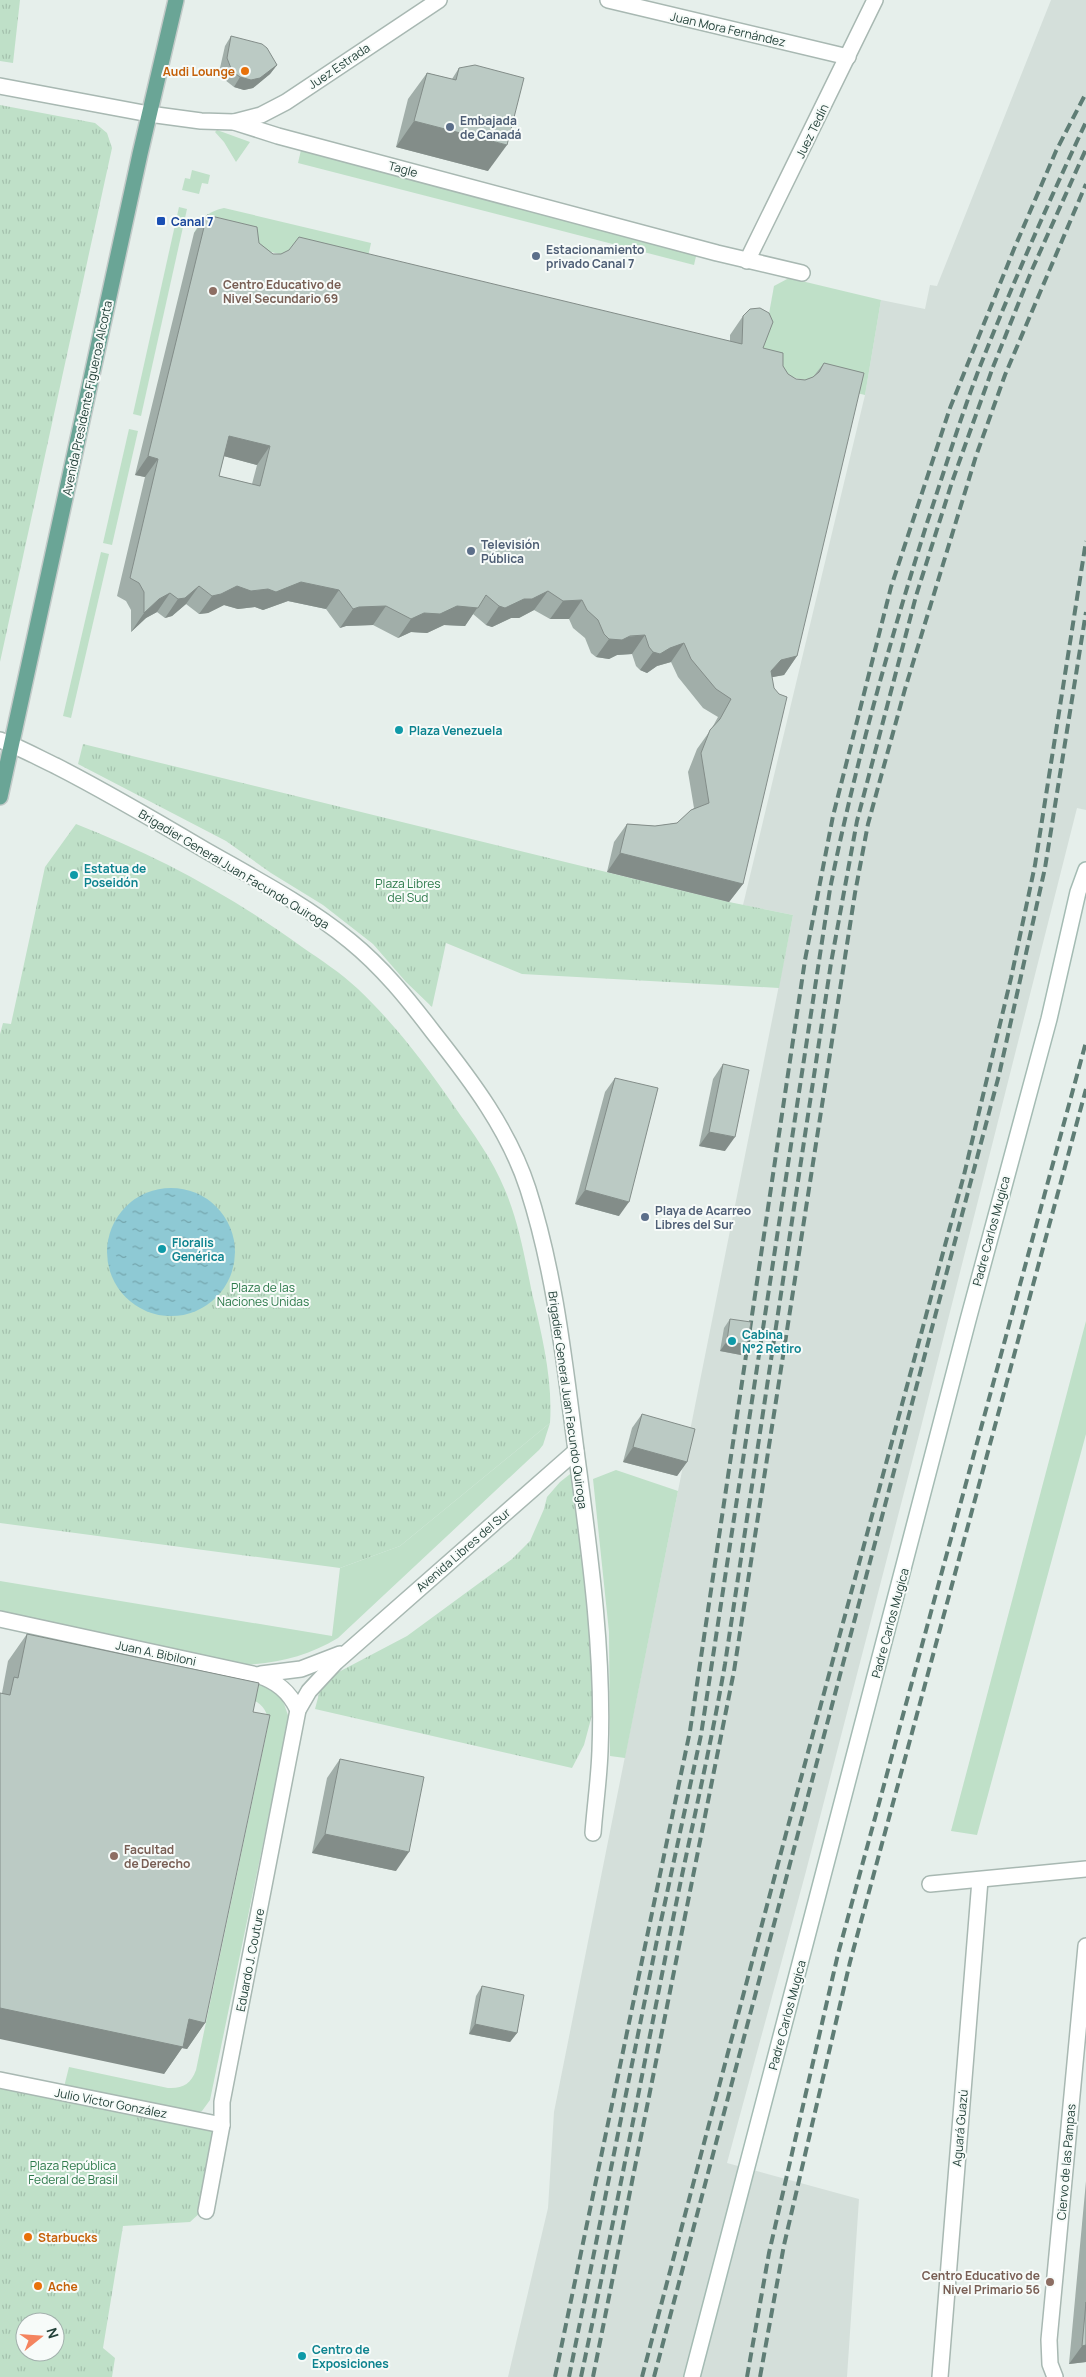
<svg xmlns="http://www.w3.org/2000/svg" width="1086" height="2377" font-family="Manrope,sans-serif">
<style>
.built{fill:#d4dfda}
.grass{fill:#bfe0c8}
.park{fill:url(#park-tufts);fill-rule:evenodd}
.water{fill:url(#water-ripples)}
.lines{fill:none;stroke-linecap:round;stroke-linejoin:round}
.street-casing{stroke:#a8b8b2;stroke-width:18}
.secondary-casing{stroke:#a4bbb3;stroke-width:18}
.primary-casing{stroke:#c2cac8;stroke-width:18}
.street{stroke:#fff;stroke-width:15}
.secondary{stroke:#fff;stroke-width:15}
.primary{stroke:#6aa596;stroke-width:15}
.rail{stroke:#5f7d75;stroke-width:4;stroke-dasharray:10 5;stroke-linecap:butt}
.wall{fill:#a1aea9;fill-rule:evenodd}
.shaded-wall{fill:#838d89}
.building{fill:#bbcac4;stroke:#838d89;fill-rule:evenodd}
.food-dot{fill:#e8710a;stroke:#f7fbf9;stroke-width:2}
.service-dot{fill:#5c6f8a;stroke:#f7fbf9;stroke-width:2}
.transit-dot{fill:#1a4fb4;stroke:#f7fbf9;stroke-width:2}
.education-dot{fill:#8d6e63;stroke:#f7fbf9;stroke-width:2}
.culture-dot{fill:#0f9aa8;stroke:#f7fbf9;stroke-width:2}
.labels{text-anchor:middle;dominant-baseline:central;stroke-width:4;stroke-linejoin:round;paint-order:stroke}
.street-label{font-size:12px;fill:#24423a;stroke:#f7fbf9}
.food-label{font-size:12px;font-weight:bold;fill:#c56008;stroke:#f7fbf9;text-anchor:start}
.service-label{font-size:12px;font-weight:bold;fill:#4e5e75;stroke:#f7fbf9;text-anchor:start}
.transit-label{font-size:12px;font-weight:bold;fill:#164399;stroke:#f7fbf9;text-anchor:start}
.education-label{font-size:12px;font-weight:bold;fill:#785e54;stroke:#f7fbf9;text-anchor:start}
.culture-label{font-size:12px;font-weight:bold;fill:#0d838f;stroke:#f7fbf9;text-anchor:start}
.park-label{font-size:12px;fill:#2d7a4b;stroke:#f7fbf9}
</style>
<defs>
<pattern id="park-tufts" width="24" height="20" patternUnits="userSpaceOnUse" patternTransform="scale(1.25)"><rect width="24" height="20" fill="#bfe0c8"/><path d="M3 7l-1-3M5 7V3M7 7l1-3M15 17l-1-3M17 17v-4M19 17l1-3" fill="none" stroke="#a4c1ad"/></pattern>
<pattern id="water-ripples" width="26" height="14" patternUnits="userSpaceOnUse" patternTransform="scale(1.25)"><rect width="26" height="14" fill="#8ec9d4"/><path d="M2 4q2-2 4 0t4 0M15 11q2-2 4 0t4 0" fill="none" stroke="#74a5ad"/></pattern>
</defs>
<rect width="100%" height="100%" fill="#e6efeb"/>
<path class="built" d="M1051,0H1086V810L1077,808L921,1427L805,1875L727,2163L859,2199L847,2377H508L548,2208L554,2112L793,915L743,905L865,395L881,300L925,309L930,285L937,286Z"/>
<g class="grass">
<path d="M217,130L250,142L236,162L224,142L215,132Z"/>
<path d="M301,150L697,252L694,265L298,163Z"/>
<path d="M192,170L210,175L208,184L202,183L199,194L182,190L185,178L190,179Z"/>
<path d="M179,207L187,209L141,416L133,414Z"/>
<path d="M224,208L371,243L364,275L194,233C202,218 207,212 224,208Z"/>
<path d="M789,278L881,300L865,395L759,369L774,286Z"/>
<path d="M129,429L138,431L112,545L103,543Z"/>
<path d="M101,552L109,554L71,718L63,716Z"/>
<path d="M1086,1321V1434L977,1835L951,1831Z"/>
<path d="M550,1423L543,1445L539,1450L338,1638C308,1656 279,1663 244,1665L0,1613V1581L332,1636L340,1568L400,1546Z"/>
<path d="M616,1470L678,1491L625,1758L610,1756L609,1632L593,1479Z"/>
<path d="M155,1658L266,1683L282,1698L289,1718L210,2100L202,2111L196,2113L64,2087L69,2067L168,2088C182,2089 191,2084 196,2070L268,1726C269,1713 263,1703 250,1699L150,1677Z"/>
</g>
<g class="park">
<path d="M0,0H20L13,63L0,61Z"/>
<path d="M0,105L95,123L107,133L112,148L0,662Z"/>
<path d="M83,744L729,902L793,915L779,988L522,974L446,943L432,1007L406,982L373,944L323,905L271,873L226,841L78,764Z"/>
<path d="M76,824C156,855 232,896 302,947C321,960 341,973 358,989C394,1023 426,1065 454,1106C473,1133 493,1160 505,1190C519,1223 525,1259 532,1293C542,1335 553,1380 550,1423L400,1546L340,1568L0,1523V1034L3,1023L11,1024L45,867Z"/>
<path d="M574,1471L592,1639L595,1704L584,1745L572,1768L315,1709L320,1690L331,1676L407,1636L512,1559L530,1541L544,1509L547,1497L560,1482Z"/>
<path d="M0,2081L214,2126L201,2212L190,2222L123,2226L103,2348L115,2358L112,2377H0ZM25,2322H55V2352H25Z"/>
</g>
<circle class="water" cx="171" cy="1252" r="64"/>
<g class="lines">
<g class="street-casing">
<g id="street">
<path d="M608,0L848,57"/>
<path d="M0,86L149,114L201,121L234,122L278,136L717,253L802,273"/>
<path d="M234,122L261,115L286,102L439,0"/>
<path d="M747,261L875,0"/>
<path d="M0,740C19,747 37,757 56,766C107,792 156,821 205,850C254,878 306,905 350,941C382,967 408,999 433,1032C471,1080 509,1130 528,1189C556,1276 565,1368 577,1458C590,1555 604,1654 600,1751C599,1779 595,1806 593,1833"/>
<path d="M0,1619L257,1675C276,1681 289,1691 298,1710"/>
<path d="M261,1674L301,1669L340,1654"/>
<path d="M930,1884L1086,1869"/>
<path d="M0,2080L222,2125"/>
<path d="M206,2211L222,2125V2102L298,1710L309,1691L336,1662L576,1451"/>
<path d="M940,2377L980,1880"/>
<path d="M1055,2377L1050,2364L1049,2340L1086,1946"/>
</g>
</g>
<g class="secondary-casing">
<path id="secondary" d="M692,2377L968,1320L1049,1019L1078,892L1086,870"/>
</g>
<g class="primary-casing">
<path id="primary" d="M0,797L140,154L176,0"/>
</g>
<use href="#street" class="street"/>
<use href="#secondary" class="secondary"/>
<use href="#primary" class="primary"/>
<g class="rail">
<path d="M555,2377L690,1731L805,960L833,816L891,587L950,408L1014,249L1056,151L1086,93"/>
<path d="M569,2377L658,1935L701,1735L830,889C855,765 889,644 927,523C944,472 960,419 979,369C1012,285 1048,203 1086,122"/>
<path d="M581,2377C612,2231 640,2085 669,1939C687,1847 709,1756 725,1664L831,963L857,821L916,596L952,482L993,367L1031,272L1086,149"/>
<path d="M593,2377L734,1671L855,893L868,824L905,689L976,456L1005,375L1086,184"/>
<path d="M642,2377L787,1830L964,1175L1011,978L1035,865L1086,541"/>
<path d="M654,2377L999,1075L1045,868L1086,612"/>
<path d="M747,2377L769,2253L838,1954L1086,1042"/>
<path d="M760,2377L784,2245L850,1962L1086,1089"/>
</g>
</g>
<g class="wall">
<path d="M231,36L277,65L270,74L253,88L244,90L234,87L225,80L220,68L225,46Z"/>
<path d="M459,68L488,171L396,147L408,99L427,73L452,79Z"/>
<path d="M207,215L259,243L273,254L730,341V335L743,316L763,348L783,366L788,374L796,379L805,380L813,377L824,363L797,656L784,675L772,677L743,884L729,902L607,872L614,842L627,824L655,826L677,823L694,808L688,772L697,749L712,728L718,717L703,708L678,677L671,662L657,666L647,673L640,670L636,666L632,654L617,655L609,659L596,657L591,653L585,638L573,628L569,619H550L534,610L519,618H511L492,627L486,625L473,614L465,626L444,625L427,633L411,632L398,638L373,625L346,626L340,628L326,609L288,601L263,610L255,607L238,609L224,605L208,613L199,614L186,604L172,616L165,618L157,612L146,618L131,632V610L126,601L117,596L145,477L135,475L194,233ZM224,456L257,465L252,484L219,476Z"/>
<path d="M723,1064L725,1151L699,1146L713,1079Z"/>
<path d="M615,1078L619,1216L575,1204L605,1092Z"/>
<path d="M730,1319L747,1345L741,1355L720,1351L724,1328Z"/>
<path d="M642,1414L687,1462L677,1476L623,1462L632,1428Z"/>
<path d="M27,1634L253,1712L205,2023L187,2049L182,2048L164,2074L2,1693L8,1661Z"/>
<path d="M340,1759L396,1871L312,1853L327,1778Z"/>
<path d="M482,1986L517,2033L510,2042L469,2034L476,1996Z"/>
<path d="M1086,2181V2362L1069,2364Z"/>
</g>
<g class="shaded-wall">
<path d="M277,65L270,74L253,88L244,90L234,87L240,77Z"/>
<path d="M414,121L507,145L488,171L396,147Z"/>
<path d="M229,436L270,446L257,465L216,454Z"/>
<path d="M148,456L158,459L145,477L135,475Z"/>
<path d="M301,582L339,590L326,609L288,601L263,610L255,607L238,609L224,605L208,613L199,614L212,596L237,586Z"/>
<path d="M199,586L186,604L172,616L165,618L178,599Z"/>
<path d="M548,591L534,610L519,618H511L492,627L486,625L499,606Z"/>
<path d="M170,593L157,612L146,618L131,632L144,613L159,599Z"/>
<path d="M486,595L465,626L444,625L427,633L411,632L398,638L411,619L424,613L457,606Z"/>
<path d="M582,600L569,619H550L563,601Z"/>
<path d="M386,606L373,625L346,626L340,628L353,609L359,607Z"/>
<path d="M645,635L632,654L617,655L609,659L596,657L609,639Z"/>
<path d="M684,643L671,662L657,666L647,673L640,670L653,652Z"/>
<path d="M797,656L784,675L768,678L771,671L781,660Z"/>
<path d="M620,853L743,884L729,902L607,872Z"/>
<path d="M709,1132L735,1137L725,1151L699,1146Z"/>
<path d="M585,1190L629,1202L619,1216L575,1204Z"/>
<path d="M727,1341L747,1345L741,1355L720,1351Z"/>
<path d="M633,1447L687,1462L677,1476L623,1462Z"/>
<path d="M325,1834L409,1852L396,1871L312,1853Z"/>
<path d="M0,2008L189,2019L205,2023L187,2049L182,2048L164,2074L0,2039Z"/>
<path d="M475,2024L517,2033L510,2042L469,2034Z"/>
<path d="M1086,2345V2362L1069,2364L1082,2346Z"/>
</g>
<g class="building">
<path d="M231,36L262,44L267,48L277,65L260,78L251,80L240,77L232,71L227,58Z"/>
<path d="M475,65L524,78L507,145L414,121L427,73L456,80L459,68Z"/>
<path d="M207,215L257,227L259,243L273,254H281L289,250L299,237L742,344L743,316L750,309L760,308L769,313L773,322L763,348L783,353V366L788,374L796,379L805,380L813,377L819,372L824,363L864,373L797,656L781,660L771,671L774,688L779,694L787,697L743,884L620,853L627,824L655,826L677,823L691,810L709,803L701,753L710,730L720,719L731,699L716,689L691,659L684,643L670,648L660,654L653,652L649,647L645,635L630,636L622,640L609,639L604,634L598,620L587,610L582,600L563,601L548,591L532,599H524L505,608L499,606L486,595L478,608L457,606L440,614L424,613L411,619L386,606L359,607L353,609L339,590L301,582L276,592L268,589L251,591L237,586L221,594L212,596L199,586L185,598L178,599L170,593L159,599L144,613V592L139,583L130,578L158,459L148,456ZM229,436L270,446L260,486L219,476Z"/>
<path d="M723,1064L749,1070L735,1137L709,1132Z"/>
<path d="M615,1078L658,1088L629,1202L585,1190Z"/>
<path d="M730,1319L751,1322L747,1345L727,1341Z"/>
<path d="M642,1414L695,1429L687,1462L633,1447Z"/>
<path d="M27,1634L259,1683L253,1712L270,1715L205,2023L189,2019L183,2047L0,2008V1693L10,1695L14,1677L18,1678Z"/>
<path d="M340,1759L424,1777L409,1852L325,1834Z"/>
<path d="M482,1986L524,1995L517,2033L475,2024Z"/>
<path d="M1086,2302V2345L1082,2346Z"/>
</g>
<g class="food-dot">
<circle cx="245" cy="71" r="5"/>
<circle cx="28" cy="2237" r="5"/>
<circle cx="38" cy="2286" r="5"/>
</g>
<g class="service-dot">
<circle cx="450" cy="127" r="5"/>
<circle cx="536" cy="256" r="5"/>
<circle cx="471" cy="551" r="5"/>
<circle cx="645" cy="1217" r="5"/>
</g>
<rect class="transit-dot" x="156" y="216" width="10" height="10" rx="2.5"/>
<g class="education-dot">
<circle cx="213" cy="291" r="5"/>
<circle cx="114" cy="1856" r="5"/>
<circle cx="1050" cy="2282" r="5"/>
</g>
<g class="culture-dot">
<circle cx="399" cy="730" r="5"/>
<circle cx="74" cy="875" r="5"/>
<circle cx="162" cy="1249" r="5"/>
<circle cx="732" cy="1341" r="5"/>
<circle cx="302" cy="2356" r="5"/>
</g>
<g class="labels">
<g class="street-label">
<text transform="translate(728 29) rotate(13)">Juan Mora Fernández</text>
<text transform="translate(339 66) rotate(-34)">Juez Estrada</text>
<text transform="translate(812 131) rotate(-64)">Juez Tedín</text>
<text transform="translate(403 169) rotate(15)">Tagle</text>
<text transform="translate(87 398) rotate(-78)">Avenida Presidente Figueroa Alcorta</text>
<text transform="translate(234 869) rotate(31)">Brigadier General Juan Facundo Quiroga</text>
<text transform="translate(991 1231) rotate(-75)">Padre Carlos Mugica</text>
<text transform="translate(568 1400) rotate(82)">Brigadier General Juan Facundo Quiroga</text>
<text transform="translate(463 1550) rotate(-41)">Avenida Libres del Sur</text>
<text transform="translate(890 1623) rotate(-75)">Padre Carlos Mugica</text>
<text transform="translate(156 1653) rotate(12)">Juan A. Bibiloni</text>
<text transform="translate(250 1960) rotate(-79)">Eduardo J. Couture</text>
<text transform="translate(787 2015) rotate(-75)">Padre Carlos Mugica</text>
<text transform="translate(111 2103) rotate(11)">Julio Víctor González</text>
<text transform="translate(960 2128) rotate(-85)">Aguará Guazú</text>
<text transform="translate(1066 2162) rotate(-85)">Ciervo de las Pampas</text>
</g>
<g class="food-label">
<text x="235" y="71" text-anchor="end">Audi Lounge</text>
<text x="38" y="2237">Starbucks</text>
<text x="48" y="2286">Ache</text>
</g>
<g class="service-label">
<text x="460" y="120">Embajada<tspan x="460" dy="14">de Canadá</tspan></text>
<text x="546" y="249">Estacionamiento<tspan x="546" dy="14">privado Canal 7</tspan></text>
<text x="481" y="544">Televisión<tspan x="481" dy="14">Pública</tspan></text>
<text x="655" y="1210">Playa de Acarreo<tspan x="655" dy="14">Libres del Sur</tspan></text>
</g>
<g class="transit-label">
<text x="171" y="221">Canal 7</text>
</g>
<g class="education-label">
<text x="223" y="284">Centro Educativo de<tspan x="223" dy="14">Nivel Secundario 69</tspan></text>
<text x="124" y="1849">Facultad<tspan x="124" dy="14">de Derecho</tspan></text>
<text x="1040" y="2275" text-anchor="end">Centro Educativo de<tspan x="1040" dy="14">Nivel Primario 56</tspan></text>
</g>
<g class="culture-label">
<text x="409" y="730">Plaza Venezuela</text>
<text x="84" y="868">Estatua de<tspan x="84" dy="14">Poseidón</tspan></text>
<text x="172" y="1242">Floralis<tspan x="172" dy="14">Genérica</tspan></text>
<text x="742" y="1334">Cabina<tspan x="742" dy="14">N°2 Retiro</tspan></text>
<text x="312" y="2349">Centro de<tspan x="312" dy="14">Exposiciones</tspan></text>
</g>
<g class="park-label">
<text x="408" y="883">Plaza Libres<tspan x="408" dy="14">del Sud</tspan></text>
<text x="263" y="1287">Plaza de las<tspan x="263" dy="14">Naciones Unidas</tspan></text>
<text x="73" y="2165">Plaza República<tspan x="73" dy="14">Federal de Brasil</tspan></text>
</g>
</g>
<g transform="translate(40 2337) rotate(73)"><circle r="24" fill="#f7fbf9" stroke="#a3b1ad"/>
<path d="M0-4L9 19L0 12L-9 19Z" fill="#f4845f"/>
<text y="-8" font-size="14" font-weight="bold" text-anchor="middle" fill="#24423a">N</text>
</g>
</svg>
